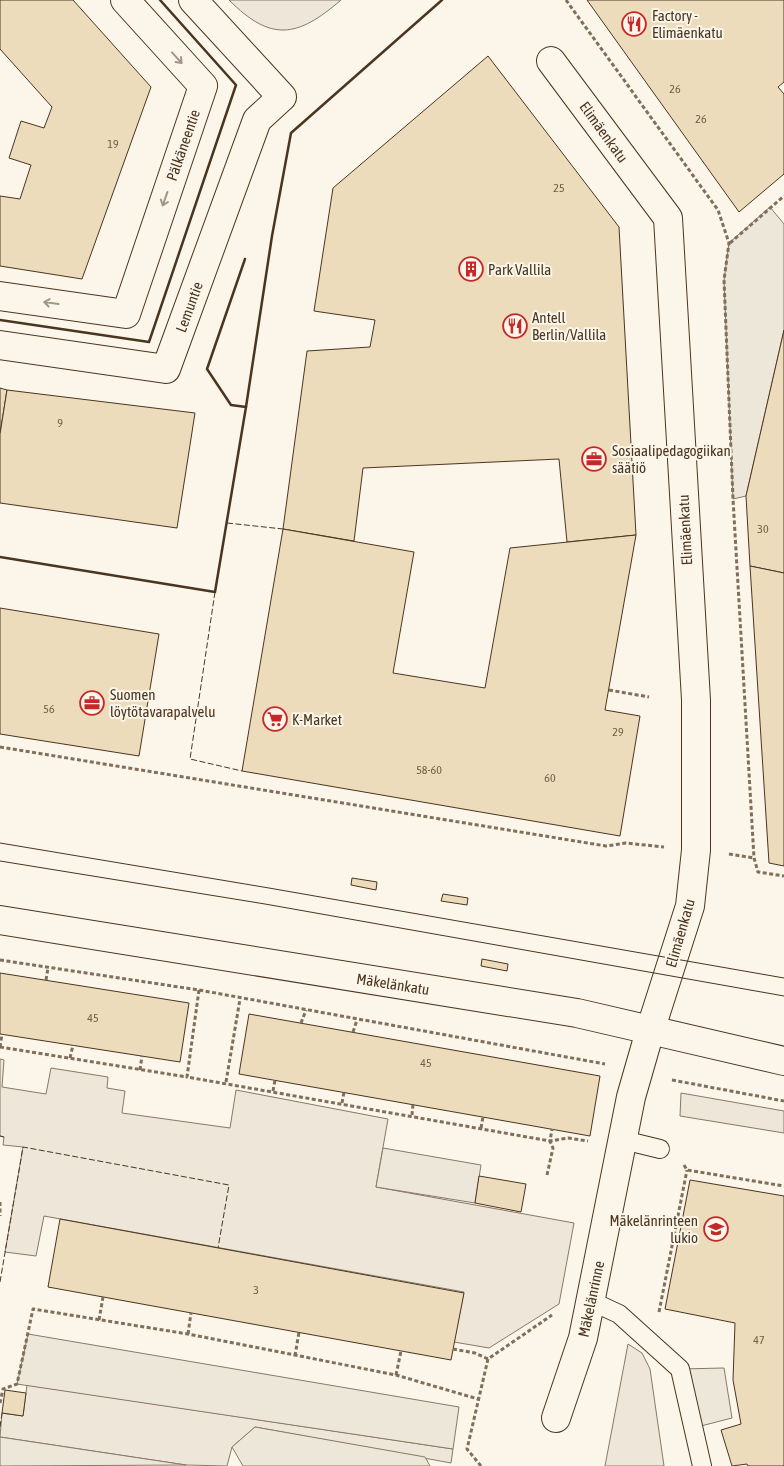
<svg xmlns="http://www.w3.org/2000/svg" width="784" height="1466" font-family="'Asap Condensed',sans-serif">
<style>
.green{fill:#ede6d9;stroke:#887966}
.parking{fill:#ede7d9;stroke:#887966}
.building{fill:#ecdcbc;stroke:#4a3520}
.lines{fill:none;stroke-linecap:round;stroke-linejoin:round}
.service-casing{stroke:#4a3520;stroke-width:20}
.minor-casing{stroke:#4a3520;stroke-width:30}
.tertiary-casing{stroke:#4a3520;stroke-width:30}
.primary-casing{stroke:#4a3520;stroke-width:30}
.path{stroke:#7f6f5c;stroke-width:3;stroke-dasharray:4 2.5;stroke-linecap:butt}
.service{stroke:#fbf6e9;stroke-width:18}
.minor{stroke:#fbf6e9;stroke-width:28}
.tertiary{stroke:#fbf6e9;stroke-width:28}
.primary{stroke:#fbf6e9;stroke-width:28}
.tram{stroke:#4a3520;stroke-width:1}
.fence{stroke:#4a3520;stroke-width:1;stroke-dasharray:6 2.5;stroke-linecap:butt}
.wall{stroke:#4a3520;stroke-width:2.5}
.oneway{stroke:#a29684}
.labels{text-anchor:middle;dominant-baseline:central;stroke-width:4;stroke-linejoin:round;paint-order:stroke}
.number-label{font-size:12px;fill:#725f47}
.poi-label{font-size:15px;fill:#4a3520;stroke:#fbf6e9;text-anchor:start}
.street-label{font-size:15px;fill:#4a3520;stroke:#fbf6e9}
</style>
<rect width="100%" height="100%" fill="#fbf6e9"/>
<g class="green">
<path d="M229,0H341C297,38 271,42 229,0Z"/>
<path d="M0,1059L4,1060L2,1087L46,1094L51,1068L108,1077L107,1088L125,1091L122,1113L230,1128L236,1090L388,1119L376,1187L574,1223L559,1304L489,1348L454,1342L464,1292L44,1216L36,1256L5,1252L23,1147L3,1145L4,1137L0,1136Z"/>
<path d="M681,1093L784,1111V1133L680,1116Z"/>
<path d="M628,1344L642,1353L650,1369L664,1466H605Z"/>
<path d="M27,1385L453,1449L451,1463L255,1427L232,1447L227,1466L186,1465L0,1437L2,1413L23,1416Z"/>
</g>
<g class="parking">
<path d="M770,207L784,224V330L746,496L733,499L724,280L729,243Z"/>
<path d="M383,1148L481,1165L475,1203L376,1187Z"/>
<path d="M28,1334L459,1407L453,1449L17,1384Z"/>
<path d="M724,1368L732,1418L693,1428L680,1369Z"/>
<path d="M255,1427L425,1457L430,1466H243L232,1447Z"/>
<path d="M0,1437L186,1465L0,1466Z"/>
</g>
<g class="building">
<path d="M0,0H73L151,87L82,279L0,266V196L20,199L31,165L9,158L21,121L44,128L52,107L0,49Z"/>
<path d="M587,0H784V82L778,87L784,94V174L739,212Z"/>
<path d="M488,56L619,227L636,535L567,542L559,459L363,468L354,541L283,529L307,351L370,347L375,320L314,311L333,188Z"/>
<path d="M784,330V573L750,566L746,496Z"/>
<path d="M0,388L7,390L0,434Z"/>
<path d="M7,390L195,413L177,528L0,503V434Z"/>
<path d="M283,529L414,552L393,673L485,688L510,548L636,535L605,710L640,716L620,836L242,771Z"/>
<path d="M750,566L784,573V866L769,863Z"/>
<path d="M0,608L159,634L139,756L0,734Z"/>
<path d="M352,878L377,882L376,890L351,885Z"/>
<path d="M443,894L468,898L467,905L441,901Z"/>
<path d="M482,959L508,964L507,971L481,966Z"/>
<path d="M0,973L189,1003L180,1062L0,1034Z"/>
<path d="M249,1014L600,1076L590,1136L239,1074Z"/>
<path d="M479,1176L526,1184L521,1212L475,1203Z"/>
<path d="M690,1180L784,1196V1466H748L747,1464L732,1466L721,1430L741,1424L733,1380L735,1323L665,1309Z"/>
<path d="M60,1219L464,1293L451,1360L48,1287Z"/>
<path d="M5,1390L26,1393L23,1416L2,1413Z"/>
</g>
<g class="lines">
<g class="service-casing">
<g id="service">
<path d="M623,1140L660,1149"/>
<path d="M591,1301L619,1314L680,1369L702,1466"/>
</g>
</g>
<g class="minor-casing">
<g id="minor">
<path d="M0,296L126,314L203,86L125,0"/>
<path d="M0,345L166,369L257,120L282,97L193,0"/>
<path d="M556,1418L583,1338L631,1097L650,1031"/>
</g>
</g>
<g class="tertiary-casing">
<path id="tertiary" d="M551,61L668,218L696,700V850L690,906L650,1031"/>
</g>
<g class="primary-casing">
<path id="primary" d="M0,920L577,1013L784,1061"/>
</g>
<g class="path">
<path d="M566,0L718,210L729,243L724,280L733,499L754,858L758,872L784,876"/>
<path d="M730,243L784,196"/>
<path d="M609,690L649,697"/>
<path d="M0,747L606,846L626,843L664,847"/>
<path d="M729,854L754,858"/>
<path d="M0,960L199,990L605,1064"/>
<path d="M46,980L48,968"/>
<path d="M199,990L187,1077L550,1141L568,1138L588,1141"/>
<path d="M301,1023L306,1010"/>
<path d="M353,1032L357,1020"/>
<path d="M0,1047L187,1077"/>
<path d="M0,1047L2,1034"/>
<path d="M70,1058L73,1045"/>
<path d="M140,1070L142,1056"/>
<path d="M672,1080L784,1101"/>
<path d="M226,1082L240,999"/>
<path d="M273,1091L275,1080"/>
<path d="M342,1103L344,1092"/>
<path d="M412,1115L413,1104"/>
<path d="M481,1128L483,1117"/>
<path d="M684,1165L687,1170L784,1186"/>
<path d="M547,1175L553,1148L550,1141L552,1129"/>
<path d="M0,1202V1216"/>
<path d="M659,1312L687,1170"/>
<path d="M99,1320L103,1297"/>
<path d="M188,1334L191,1313"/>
<path d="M453,1349L475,1353L488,1359"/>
<path d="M295,1356L299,1332"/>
<path d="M396,1375L401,1351"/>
<path d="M0,1403L3,1389L17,1384L33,1309L188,1334L396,1375L478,1399"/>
<path d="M481,1466L467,1449L488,1359L552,1315"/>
</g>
<use href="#service" class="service"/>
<use href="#minor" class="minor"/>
<use href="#tertiary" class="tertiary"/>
<use href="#primary" class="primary"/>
<g class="tram">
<path d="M0,843L269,888L784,978"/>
<path d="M0,861L265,904L784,996"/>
</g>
<g class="fence">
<path d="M227,523L283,529"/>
<path d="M215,592L190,759L242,771"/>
<path d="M0,1136L4,1137"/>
<path d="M0,1282L23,1147L229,1185L218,1248"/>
<path d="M0,1427L2,1413"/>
</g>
<g class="wall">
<path d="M0,320L149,342L236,85L160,0"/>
<path d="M246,407L272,236L291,133L442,0"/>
<path d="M0,557L215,592L246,407L231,405L207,369L245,259"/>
</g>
</g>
<defs><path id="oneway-shaft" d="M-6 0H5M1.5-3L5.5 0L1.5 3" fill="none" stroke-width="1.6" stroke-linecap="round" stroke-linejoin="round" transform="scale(1.25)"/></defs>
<g class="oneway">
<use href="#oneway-shaft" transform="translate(177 58) rotate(48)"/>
<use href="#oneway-shaft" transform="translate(165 199) rotate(109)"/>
<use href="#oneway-shaft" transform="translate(51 303) rotate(-172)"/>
</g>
<defs>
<g id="restaurant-ring" transform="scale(1.25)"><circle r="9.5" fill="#fbf6e9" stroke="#c62828" stroke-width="1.5"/><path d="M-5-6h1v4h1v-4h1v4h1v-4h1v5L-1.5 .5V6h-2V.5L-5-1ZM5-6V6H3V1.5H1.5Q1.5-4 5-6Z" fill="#c62828"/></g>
<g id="building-ring" transform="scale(1.25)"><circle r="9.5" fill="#fbf6e9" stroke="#c62828" stroke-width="1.5"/><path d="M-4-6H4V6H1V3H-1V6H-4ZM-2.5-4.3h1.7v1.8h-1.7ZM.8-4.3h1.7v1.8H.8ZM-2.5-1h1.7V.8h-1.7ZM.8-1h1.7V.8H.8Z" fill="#c62828"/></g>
<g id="office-ring" transform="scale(1.25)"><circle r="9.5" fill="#fbf6e9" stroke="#c62828" stroke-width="1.5"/><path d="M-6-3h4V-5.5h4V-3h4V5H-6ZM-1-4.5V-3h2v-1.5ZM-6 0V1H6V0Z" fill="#c62828"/></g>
<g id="supermarket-ring" transform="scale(1.25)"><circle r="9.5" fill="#fbf6e9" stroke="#c62828" stroke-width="1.5"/><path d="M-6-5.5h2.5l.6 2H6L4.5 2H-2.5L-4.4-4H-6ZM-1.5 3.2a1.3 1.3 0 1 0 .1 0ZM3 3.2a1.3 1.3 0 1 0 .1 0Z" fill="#c62828"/></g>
<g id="school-ring" transform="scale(1.25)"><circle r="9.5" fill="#fbf6e9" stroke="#c62828" stroke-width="1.5"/><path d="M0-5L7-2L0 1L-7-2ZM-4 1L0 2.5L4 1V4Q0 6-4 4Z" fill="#c62828"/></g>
</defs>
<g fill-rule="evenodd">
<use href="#restaurant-ring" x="634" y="24"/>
<use href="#building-ring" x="471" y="269"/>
<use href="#restaurant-ring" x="515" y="326"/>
<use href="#office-ring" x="594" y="459"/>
<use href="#office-ring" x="92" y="703"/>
<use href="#supermarket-ring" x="275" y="719"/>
<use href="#school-ring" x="716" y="1229"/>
</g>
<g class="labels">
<g class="number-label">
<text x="675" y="89">26</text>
<text x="701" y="119">26</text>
<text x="113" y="144">19</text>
<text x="559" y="188">25</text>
<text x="60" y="423">9</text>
<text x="763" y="529">30</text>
<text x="49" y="709">56</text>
<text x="618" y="732">29</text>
<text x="429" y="770">58-60</text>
<text x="550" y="778">60</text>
<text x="93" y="1018">45</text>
<text x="426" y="1063">45</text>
<text x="256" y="1290">3</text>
<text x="759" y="1340">47</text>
</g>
<g class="poi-label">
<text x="652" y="15">Factory -<tspan x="652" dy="17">Elimäenkatu</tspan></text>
<text x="488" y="269">Park Vallila</text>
<text x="532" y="317">Antell<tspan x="532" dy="17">Berlin/Vallila</tspan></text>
<text x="612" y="450">Sosiaalipedagogiikan<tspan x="612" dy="17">säätiö</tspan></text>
<text x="110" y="694">Suomen<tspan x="110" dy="17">löytötavarapalvelu</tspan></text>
<text x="292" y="719">K-Market</text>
<text x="698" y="1220" text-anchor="end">Mäkelänrinteen<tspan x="698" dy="17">lukio</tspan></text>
</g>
<g class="street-label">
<text transform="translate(604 132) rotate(54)">Elimäenkatu</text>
<text transform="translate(183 145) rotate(-71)">Pälkäneentie</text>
<text transform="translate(189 307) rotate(-70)">Lemuntie</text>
<text transform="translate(685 530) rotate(-93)">Elimäenkatu</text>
<text transform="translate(680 933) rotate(-74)">Elimäenkatu</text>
<text transform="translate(393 984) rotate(9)">Mäkelänkatu</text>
<text transform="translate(591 1299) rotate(-78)">Mäkelänrinne</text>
</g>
</g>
</svg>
